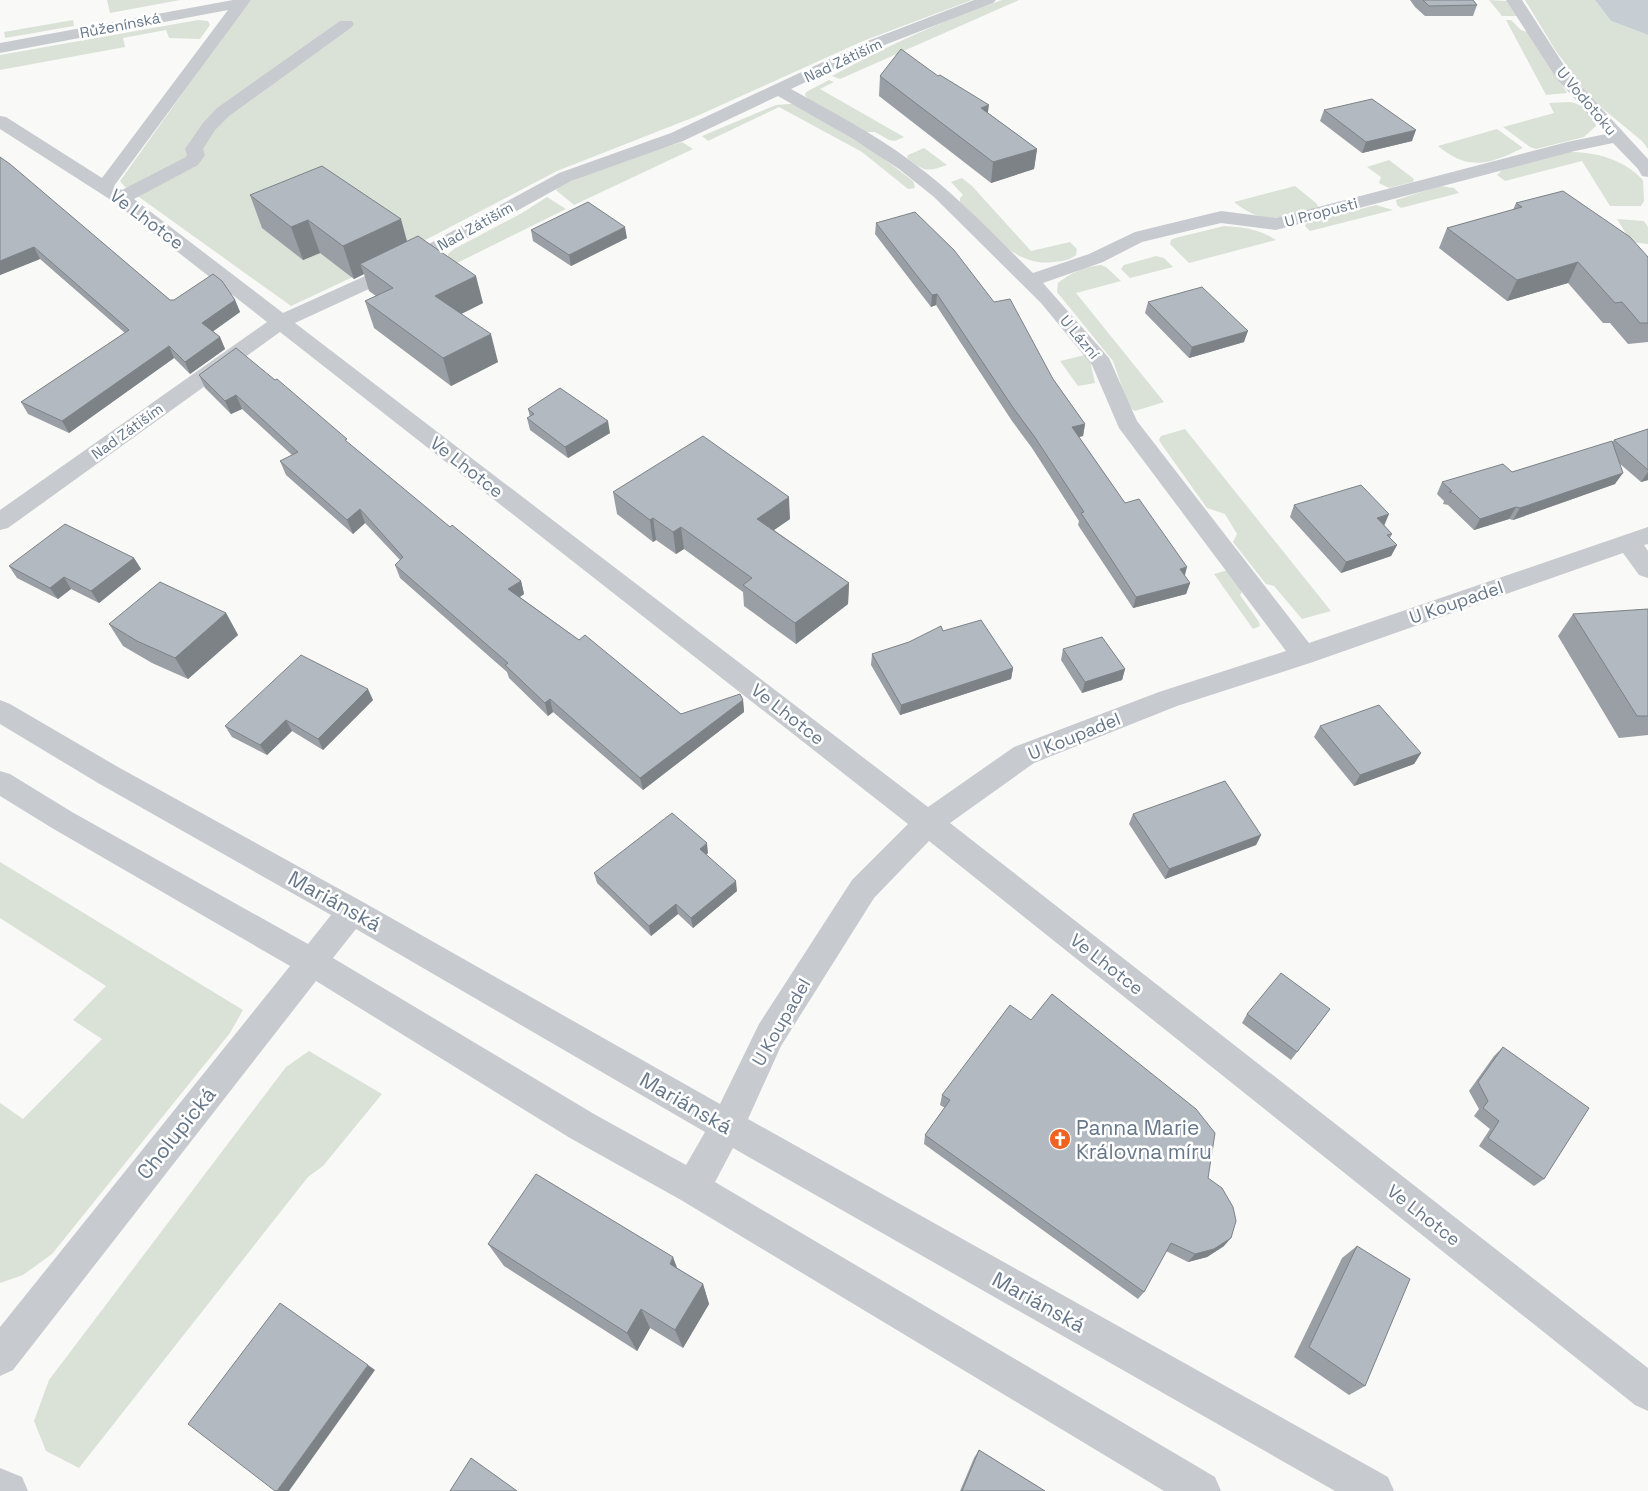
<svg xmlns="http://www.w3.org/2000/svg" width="1648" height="1491" font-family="'Space Grotesk',sans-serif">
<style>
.green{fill:#dae2d7}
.water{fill:#c6ced4}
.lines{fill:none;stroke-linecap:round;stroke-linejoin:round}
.minor{fill:#c7cacf;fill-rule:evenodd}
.wall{fill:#999fa5}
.shaded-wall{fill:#7d8286}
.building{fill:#b2b9c0;stroke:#7d8286}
.labels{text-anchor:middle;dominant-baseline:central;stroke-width:5;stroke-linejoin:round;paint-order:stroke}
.far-street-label{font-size:15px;fill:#66778a;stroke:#fff}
.street-label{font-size:18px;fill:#66778a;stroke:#fff}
.near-street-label{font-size:21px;fill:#66778a;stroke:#fff}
.near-poi-label{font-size:21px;fill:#66778a;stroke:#fff;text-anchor:start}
</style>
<rect width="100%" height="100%" fill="#f9f9f7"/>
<g class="green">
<path d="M107,0H180L110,13Z"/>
<path d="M249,0H972L863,41L697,116L557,171L370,269L291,306L125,187L120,181Z"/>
<path d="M1002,0H1019L840,79L832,76C886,46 944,20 1002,0Z"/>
<path d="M1489,0L1507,1L1517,16H1502Z"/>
<path d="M1525,0H1595L1611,21L1648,35V149L1642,141L1591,99L1556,51Z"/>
<path d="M73,20L74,26L5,38L4,32Z"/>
<path d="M198,20L208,21L210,25L200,39L169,38L166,30L123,38L125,47L0,70V55Z"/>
<path d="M1506,20H1511L1521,30L1530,33L1567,93L1546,95Z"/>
<path d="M829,80L834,82L820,89L904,137L895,141L889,140L875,132H864L809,100L805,95L806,92Z"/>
<path d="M1570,102C1582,104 1594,114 1596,126L1584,137L1536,149L1530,147L1503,127L1554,113L1549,103Z"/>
<path d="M789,104H794L876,153L913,181L915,188L908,189L862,152L779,107L708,141L702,136L776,105Z"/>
<path d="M1497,129L1523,148C1489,164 1470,172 1438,146Z"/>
<path d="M682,142L693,149L574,205L556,190L563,184L630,158Z"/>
<path d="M924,148L947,165C926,172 925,172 907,158L908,155Z"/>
<path d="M1568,152C1597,152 1623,159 1643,180L1644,201L1641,206H1610L1582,161L1505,181L1497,175L1502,170Z"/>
<path d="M1389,160L1414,179L1413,182L1389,188L1379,183L1381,177L1367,167Z"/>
<path d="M962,178L972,186L1031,251L1070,242L1077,249L1076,255C1070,260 1063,261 1054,262C1014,268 986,228 960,203V198L963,195L951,182Z"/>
<path d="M1295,186L1316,203L1318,206L1317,209C1283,218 1263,226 1234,202Z"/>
<path d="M1440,186L1454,188L1459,193L1401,208L1397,205L1396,200Z"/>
<path d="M547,197L566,209L453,265L448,259V254L454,249L522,213Z"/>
<path d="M1376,205L1393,210L1310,231L1305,226L1307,223Z"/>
<path d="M1617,219L1644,221L1648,227V244L1631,242Z"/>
<path d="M1224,226C1243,227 1259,229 1276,240L1189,263L1170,244L1171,240L1175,238Z"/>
<path d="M1156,256L1164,258L1173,267L1130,278L1121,269L1124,265Z"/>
<path d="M1101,265L1106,267L1121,281L1076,293L1164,402L1135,411L1129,407L1113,361L1057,292L1058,283C1070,273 1086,266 1101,265Z"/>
<path d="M1085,355L1090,360L1095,383L1078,386L1060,361Z"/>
<path d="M1185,429L1331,611L1302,619L1274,586L1266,584L1233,542L1237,534L1225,514L1207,508L1162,445L1159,440L1161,436Z"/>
<path d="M1228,570L1242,592L1240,595L1259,622L1260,626L1253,629L1214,574Z"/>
<path d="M0,862L243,1010L230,1033L52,1254L23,1275L0,1283V1103L23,1119L102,1039L73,1020L106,986L0,918Z"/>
<path d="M309,1051L382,1094L323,1166L308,1177L79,1468L46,1451L34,1421L49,1380L286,1067Z"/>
</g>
<path class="water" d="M1595,0H1648V35L1611,21Z"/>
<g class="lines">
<g class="minor">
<path d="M233,0H251L114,186L122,190L186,157L187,155L185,149L203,123L217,108L340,21H352L354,24L352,27L229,116L215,130L203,149L205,155L198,165L134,199L283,313L394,263L559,173L671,133L870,40L974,0H996L993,3L882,46L791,89C832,112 875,134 912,162C956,194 994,235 1033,273L1089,254L1135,232L1221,211L1276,218L1567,142L1606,134L1557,79L1506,0H1522L1569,73L1648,159V177L1642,176L1638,169L1613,143L1575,151L1276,230L1221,223L1142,242L1103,262L1043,283L1109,358L1137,421L1309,643L1648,527V544L1644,545L1648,551V578L1639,575L1623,553L1313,662L1177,706L1034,763L950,823L1648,1368V1411L1635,1405L929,841L874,898L781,1046L748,1119L1388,1477L1394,1491H1335L733,1148L715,1182L1215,1477L1221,1491H1164L681,1200L570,1138L316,981L13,1370L0,1376V1327L290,966L52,828L0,796V771L10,774L72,812L308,944L331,915L98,783L0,724V700L10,704L118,767L363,902L720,1104L759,1024L852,880L908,824L280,332L8,528L0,530V510L267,322L114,202L0,129V116L6,117L102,178L228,10L0,53V43ZM778,96L853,139L899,169L934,197L1041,303L1092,365L1119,428L1286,651L1159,692L1014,747L928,807L295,323L408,271L571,181L683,141ZM356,929L705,1132L686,1165L594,1114L333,958Z"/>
<path d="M0,1468L22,1477L28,1491H0Z"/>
</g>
</g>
<g class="wall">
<path d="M1410,0H1473L1477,5L1473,16H1425L1415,7Z"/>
<path d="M880,76L988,113L1037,149L1034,169L991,183L879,96Z"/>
<path d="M1324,110L1412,141L1362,153L1320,121Z"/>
<path d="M0,157L170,300H235L240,312L213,331L220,337L225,349L190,374L174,358L69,433L28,414L21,402L125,333L40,259L0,275Z"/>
<path d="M250,195L407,242L483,303L461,314L498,362L451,386L374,328L365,301L376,296L369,291L364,274L354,279L320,253L303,260L262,228Z"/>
<path d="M1516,203L1648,257V342L1628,344L1610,323H1603L1568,283L1507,301L1439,248L1447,228L1513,210Z"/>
<path d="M876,223L1053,379L1085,424L1083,436L1079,437L1125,503L1190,583L1186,594L1133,608L1078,525L1079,521L1032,448L1012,421L936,305L931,307L875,234Z"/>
<path d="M531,230L627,238L571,266L533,241Z"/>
<path d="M1148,302L1244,342L1189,358L1145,313Z"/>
<path d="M199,375L349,444L450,527L521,581L524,594L520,597L681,714L743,700L744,712L643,790L553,712L548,716L509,678L507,672L400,578L395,565L400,560L365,523L353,534L286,475L280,461L292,455L242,409L231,414L205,388Z"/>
<path d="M528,409L610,433L568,458L530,430L527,418L530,417Z"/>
<path d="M1648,429V480L1641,482L1619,463L1615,484L1513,520L1509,519L1474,530L1448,505L1443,504L1444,501L1437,494L1442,482L1512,472L1612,442L1614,440Z"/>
<path d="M613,492L790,519L774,530L849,583L848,604L796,644L744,606L743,592L684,549L676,554L656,540L653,542L617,514Z"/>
<path d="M1294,505L1384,525L1392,534L1390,538L1397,545L1391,556L1341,573L1290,517Z"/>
<path d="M134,558L141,569L99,603L71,589L58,599L17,578L9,566Z"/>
<path d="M1648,609V735L1619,738L1558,636L1573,614Z"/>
<path d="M226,613L238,635L188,679L152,663L123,646L109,624Z"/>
<path d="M1063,649L1125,669L1122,680L1082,693L1061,660Z"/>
<path d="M872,654L1013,668L1011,679L900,715L871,665Z"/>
<path d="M373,700L323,750L292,731L267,755L232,737L225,726Z"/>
<path d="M1320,726L1421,753L1414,764L1354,786L1314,737Z"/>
<path d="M1133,814L1261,835L1256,845L1165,879L1129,824Z"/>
<path d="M708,853L706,855L737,891L693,928L678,914L651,936L597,883L594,873Z"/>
<path d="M1330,1009L1291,1060L1242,1023L1247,1014Z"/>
<path d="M1503,1047L1544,1179L1534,1186L1479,1146L1490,1129L1474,1116L1479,1109L1469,1091L1494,1056Z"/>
<path d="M942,1095L1208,1178L1224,1246L1207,1257L1188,1262L1166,1251L1144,1292L1138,1299L924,1144L925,1135L945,1108L940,1105Z"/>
<path d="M488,1244L677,1268L703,1284L709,1304L683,1348L650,1328L637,1351L504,1266Z"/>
<path d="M1357,1246L1365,1386L1349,1395L1294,1357L1342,1258Z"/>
<path d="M979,1450L1045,1491H960L974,1458Z"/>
</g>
<g class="shaded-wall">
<path d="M989,105L986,125L981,108Z"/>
<path d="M1416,130L1412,141L1362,153L1366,142Z"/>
<path d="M1037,149L1034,169L991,183L993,162Z"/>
<path d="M401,219L410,252L360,264L364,274L354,279L343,246Z"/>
<path d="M308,220L320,253L303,260L291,227Z"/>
<path d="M625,227L627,238L571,266L569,255Z"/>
<path d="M34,247L40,259L0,275V261Z"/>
<path d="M1578,262L1568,283L1507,301L1517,280Z"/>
<path d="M476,276L483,303L443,323L435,296Z"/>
<path d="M937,294L936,305L931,307L932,295Z"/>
<path d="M235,300L240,312L208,335L202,323Z"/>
<path d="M1248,331L1244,342L1189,358L1192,347Z"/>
<path d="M491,334L498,362L451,386L443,358Z"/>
<path d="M220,337L225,349L190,374L185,362Z"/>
<path d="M169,346L174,358L69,433L62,421Z"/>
<path d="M236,395L242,409L231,414L225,401Z"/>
<path d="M608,421L610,433L568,458L565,447Z"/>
<path d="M1085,424L1083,436L1070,439L1072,427Z"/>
<path d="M1648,472V480L1641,482Z"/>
<path d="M1623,473L1615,484L1513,520L1520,508Z"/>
<path d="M789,497L790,519L758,541L757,519Z"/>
<path d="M1516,507L1509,519L1474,530L1480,519Z"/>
<path d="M360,509L365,523L353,534L347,520Z"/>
<path d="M1389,514L1384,526L1377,518Z"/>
<path d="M653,518L656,540L653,542L650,520Z"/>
<path d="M681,527L684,549L676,554L673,532Z"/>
<path d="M1397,545L1391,556L1341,573L1346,562Z"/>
<path d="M134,558L141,569L99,603L91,591Z"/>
<path d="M1187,567L1184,579L1180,569Z"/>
<path d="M64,577L71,589L58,599L50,588Z"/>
<path d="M521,581L524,594L512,602L508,589Z"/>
<path d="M849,583L848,604L796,644L795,623Z"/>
<path d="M1190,583L1186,594L1133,608L1136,597Z"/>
<path d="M226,613L238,635L188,679L175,658Z"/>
<path d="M1013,668L1011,679L900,715L901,705Z"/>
<path d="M1125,669L1122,680L1082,693L1085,682Z"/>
<path d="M368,689L373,700L323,750L318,739Z"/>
<path d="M550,699L553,712L548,716L545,703Z"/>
<path d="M743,700L744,712L643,790L640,778Z"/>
<path d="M286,720L292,731L267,755L260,745Z"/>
<path d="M1421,753L1414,764L1354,786L1360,775Z"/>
<path d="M1261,835L1256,845L1165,879L1169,869Z"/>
<path d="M707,843L708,853L701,859L700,849Z"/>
<path d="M736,881L737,891L693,928L691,918Z"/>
<path d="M676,904L678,914L651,936L649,926Z"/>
<path d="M1231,1238L1224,1246L1207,1257L1188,1262L1195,1254Z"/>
<path d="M673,1257L681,1278L670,1264Z"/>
<path d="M703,1284L709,1304L683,1348L675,1330Z"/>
<path d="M641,1309L650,1328L637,1351L627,1333Z"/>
<path d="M368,1365L375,1370L289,1491H277Z"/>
</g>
<g class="building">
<path d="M1423,0H1473L1477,5L1429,6Z"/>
<path d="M901,49L938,76L940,75L989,105L981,108L1037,149L993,162L880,76Z"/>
<path d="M1372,99L1416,130L1366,142L1324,110Z"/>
<path d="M0,157L10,164L170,300H174L213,274L222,281L235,300L202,323L220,337L185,362L169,346L62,421L21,402L129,330L34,247L0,261Z"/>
<path d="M322,166L401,219L343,246L308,220L291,227L250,195Z"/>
<path d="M1563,191L1630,237L1648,257V323H1640L1622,302L1615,303L1578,262L1517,280L1447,228L1522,207L1516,203Z"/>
<path d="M588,202L625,227L569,255L531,230Z"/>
<path d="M915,212L954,250L994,302L1010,299L1053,379L1085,424L1072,427L1125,503L1139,499L1187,567L1180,569L1190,583L1136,597L1081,513L1084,512L1034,436L1014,409L937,294L932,295L876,223Z"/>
<path d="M418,236L476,276L435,296L491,334L443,358L365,301L393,288L360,264Z"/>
<path d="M1202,287L1248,331L1192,347L1148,302Z"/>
<path d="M236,348L275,380L277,379L347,439L345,440L450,527L452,525L521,581L508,589L579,640L585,635L681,714L740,694L743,700L640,778L550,699L545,703L505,665L508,663L395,565L403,557L360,509L347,520L280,461L298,452L236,395L225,401L199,375Z"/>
<path d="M560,388L608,421L565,447L527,418L534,414L528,409Z"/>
<path d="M1648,429V470L1614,440Z"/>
<path d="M703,436L789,497L757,519L849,583L795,623L743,585L752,578L681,527L673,532L653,518L650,520L613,492Z"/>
<path d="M1612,441L1623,473L1520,508L1516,507L1480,519L1454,494L1449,492L1452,491L1442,482L1503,464L1512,472Z"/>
<path d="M1361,485L1389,514L1377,518L1392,534L1387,535L1397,545L1346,562L1294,505Z"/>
<path d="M65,524L134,558L91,591L64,577L50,588L9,566Z"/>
<path d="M160,582L226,613L175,658L137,641L109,624Z"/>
<path d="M1648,609V716H1637L1573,614Z"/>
<path d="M981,620L1013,668L901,705L872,654L909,642L941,626L943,631Z"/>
<path d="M1102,637L1125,669L1085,682L1063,649Z"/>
<path d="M301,655L368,689L318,739L286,720L260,745L225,726Z"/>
<path d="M1379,705L1421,753L1360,775L1320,726Z"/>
<path d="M1225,781L1261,835L1169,869L1133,814Z"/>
<path d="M672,813L707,843L700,849L736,881L691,918L676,904L649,926L594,873Z"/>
<path d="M1281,973L1330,1009L1297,1052L1247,1014Z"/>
<path d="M1052,994L1196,1109L1215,1133L1208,1178L1222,1188L1233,1207L1236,1221L1231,1238L1214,1249L1195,1254L1171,1243L1144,1292L925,1135L950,1100L942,1095L1010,1005L1031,1020Z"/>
<path d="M1503,1047L1589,1108L1544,1179L1488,1138L1499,1121L1483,1108L1488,1101L1478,1082Z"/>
<path d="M536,1174L673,1257L670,1264L703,1284L675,1330L641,1309L627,1333L488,1244Z"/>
<path d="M1357,1246L1410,1279L1365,1386L1309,1347Z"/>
<path d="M280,1303L368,1365L277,1491H275L188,1424Z"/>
<path d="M979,1450L1045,1491H962Z"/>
<path d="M471,1458L517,1491H450Z"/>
</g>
<defs>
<g id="church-disc" transform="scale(1.125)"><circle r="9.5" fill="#ee6322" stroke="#fff"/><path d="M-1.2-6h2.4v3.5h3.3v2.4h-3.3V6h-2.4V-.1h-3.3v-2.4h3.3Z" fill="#fff"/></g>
</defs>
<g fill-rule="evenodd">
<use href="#church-disc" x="1060" y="1139"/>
</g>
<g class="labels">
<g class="far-street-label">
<text transform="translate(120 25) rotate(-11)">Růženínská</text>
<text transform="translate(843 60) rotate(-25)">Nad Zátiším</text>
<text transform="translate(1587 101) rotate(50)">U Vodotoku</text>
<text transform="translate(1321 212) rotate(-15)">U Propusti</text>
<text transform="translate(475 226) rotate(-29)">Nad Zátiším</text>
<text transform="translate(1080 337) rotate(50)">U Lázní</text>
<text transform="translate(127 431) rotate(-36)">Nad Zátiším</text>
</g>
<g class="street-label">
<text transform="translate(147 219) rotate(37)">Ve Lhotce</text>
<text transform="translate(467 467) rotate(38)">Ve Lhotce</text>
<text transform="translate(1456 602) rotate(-19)">U Koupadel</text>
<text transform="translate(788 714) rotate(38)">Ve Lhotce</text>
<text transform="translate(1074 736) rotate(-22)">U Koupadel</text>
<text transform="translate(1107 964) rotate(38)">Ve Lhotce</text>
<text transform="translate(781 1022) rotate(-60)">U Koupadel</text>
<text transform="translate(1424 1215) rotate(38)">Ve Lhotce</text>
</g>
<g class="near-street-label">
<text transform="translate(335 901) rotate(29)">Mariánská</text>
<text transform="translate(686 1103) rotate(30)">Mariánská</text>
<text transform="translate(176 1133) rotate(-51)">Cholupická</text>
<text transform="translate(1039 1302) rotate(29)">Mariánská</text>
</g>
<g class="near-poi-label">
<text x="1076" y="1127">Panna Marie<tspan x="1076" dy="24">Královna míru</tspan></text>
</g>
</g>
</svg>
